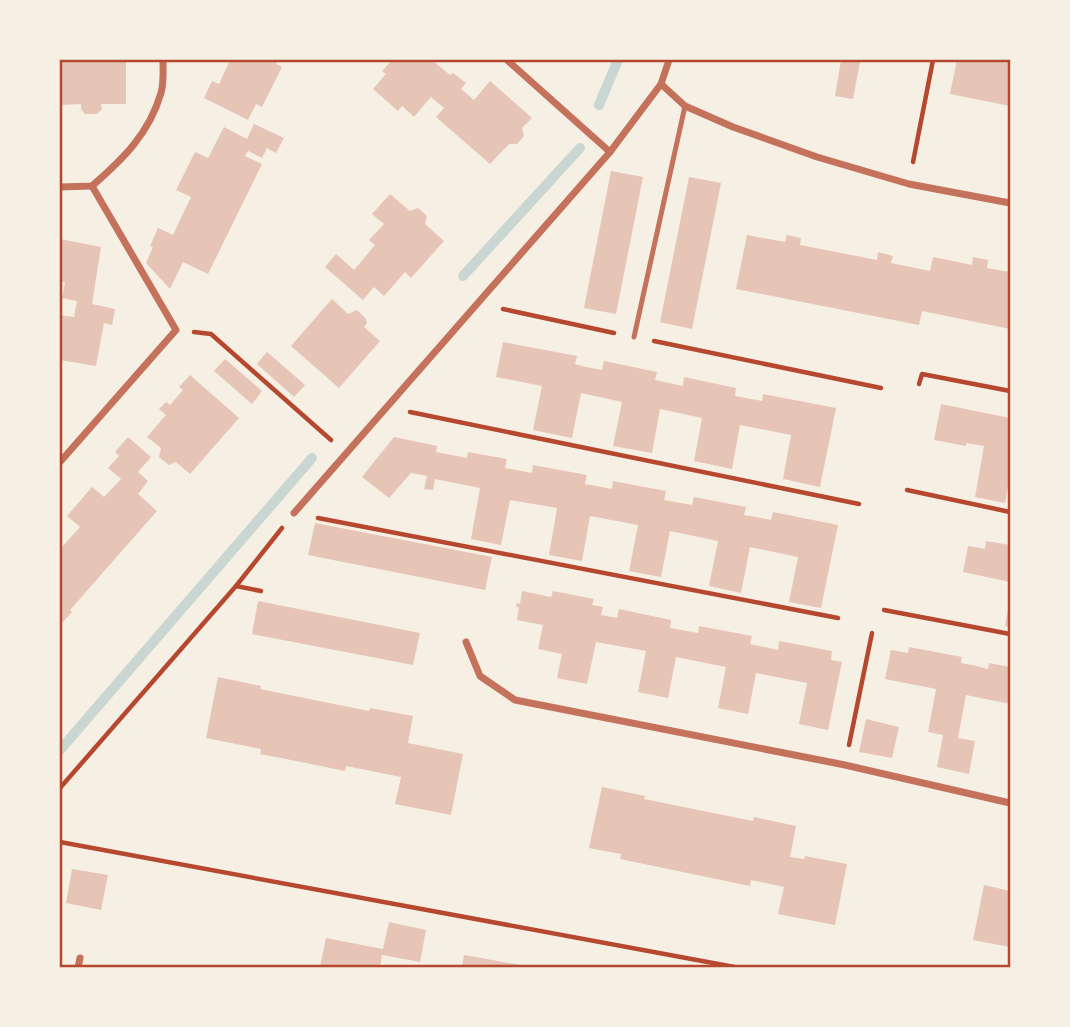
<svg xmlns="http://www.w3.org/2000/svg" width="1070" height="1027" font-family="Bitter,serif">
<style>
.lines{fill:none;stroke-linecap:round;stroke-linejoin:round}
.stream{stroke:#c9d6d2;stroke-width:10}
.building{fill:#e6c5b7}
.path{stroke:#b5482f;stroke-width:4.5}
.service{stroke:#c5725c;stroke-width:5}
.minor{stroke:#c5725c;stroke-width:7}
.neatline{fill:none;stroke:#b5482f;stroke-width:2.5}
</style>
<rect width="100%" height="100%" fill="#f6efe4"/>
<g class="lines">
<g class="stream">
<path d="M599,105L618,60"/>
<path d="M463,276L580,148"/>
<path d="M60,750L312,458"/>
</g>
</g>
<g class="building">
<path d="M60,60H126V104H101L102,109L97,114H85L81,109V104L60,105Z"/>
<path d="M230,60H278L276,64L282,67L262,107L256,104L248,120L204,98L212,81L219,84Z"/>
<path d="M392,60H432L450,75L453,73L466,83L461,89L474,100L490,81L532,118L522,128L524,136L517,144H509L490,164L436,117L444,108L431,97L414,117L402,106L398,111L373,89L386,74L382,71Z"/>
<path d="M841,60L860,62L853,99L835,96Z"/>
<path d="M957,60H1010V106L950,94Z"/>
<path d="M254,124L284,138L276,153L267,148L262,158L248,151L245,156L262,164L208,274L183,262L170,289L146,263L153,247L150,246L158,228L173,235L191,197L176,190L195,152L208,158L224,127L247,139Z"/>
<path d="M611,171L643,177L616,314L584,308Z"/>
<path d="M689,177L721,183L692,329L660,322Z"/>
<path d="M390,194L410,211L418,208L427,216L425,224L444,241L411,278L405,272L384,296L374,287L363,300L325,267L336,254L354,270L375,245L369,240L384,224L372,214Z"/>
<path d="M747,235L785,242L787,235L801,238L800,245L877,260L878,252L893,256L891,263L930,271L933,257L972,265L973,257L988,260L987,268L1010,272V329L922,311L919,325L736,289Z"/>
<path d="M60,239L101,247L92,304L115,309L112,325L104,323L96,366L60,360V315L74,317L77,301L62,298L65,282L60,281Z"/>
<path d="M332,299L348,314L357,310L366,319L367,323L364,327L380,341L339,388L291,346Z"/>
<path d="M503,342L577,356L575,364L586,367L602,370L604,361L657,372L655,380L683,386L684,377L736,388L735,396L746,398L762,401L763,394L836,408L820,487L783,479L791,435L740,425L732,469L694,461L702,418L660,409L652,453L613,446L622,402L581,393L572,438L533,430L542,386L496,377Z"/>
<path d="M267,352L305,385L294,397L257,364Z"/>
<path d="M225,359L262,391L252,404L214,371Z"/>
<path d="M190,375L239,418L190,474L176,462L169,465L159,457L161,448L147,437L166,415L159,409L166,402L170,405L183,390L179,387Z"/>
<path d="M941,404L1010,418V474L1005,503L975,497L984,446L966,443V446L934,440Z"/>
<path d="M128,437L151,457L138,472L148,481L138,494L157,511L70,610L72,612L60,625V549L80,527L67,516L92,487L104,497L121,479L108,468L119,456L115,452Z"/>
<path d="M394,437L437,446L436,452L467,458L468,452L507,459L505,468L532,473L533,465L587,475L585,484L596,486L612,489L613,481L666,491L664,500L692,505L694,497L746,507L744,515L756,517L771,520L773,512L838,525L821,608L789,602L798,557L750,547L741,593L709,586L718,541L670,531L661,577L629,571L638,525L590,516L582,561L549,555L557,508L510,500L501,545L471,539L480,488L435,479L433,490L424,489L427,476L411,473L389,498L362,477Z"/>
<path d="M315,523L492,557L485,590L308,555Z"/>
<path d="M986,541L1010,545V582L963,572L968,546L985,549Z"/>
<path d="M522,591L551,597L553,591L594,599L592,605L603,607L601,615L617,618L619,609L671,620L670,628L698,633L699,626L752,636L750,644L778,650L779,641L832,651L831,660L842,662L828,730L799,724L807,683L756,673L748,714L718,708L726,667L676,657L668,698L638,692L646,651L596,642L587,684L557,678L562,654L538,649L543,625L517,620L519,607H516L517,603L520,604Z"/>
<path d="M258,601L420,633L413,665L252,634Z"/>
<path d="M1009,604H1010V627L1005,626Z"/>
<path d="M909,647L962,657L961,663L972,665L988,669L989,663L1010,667V704L966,695L958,738L975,741L969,774L937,767L943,735L928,732L936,689L885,679L891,650L908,653Z"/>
<path d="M218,677L261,686L260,689L314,700L369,711L370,708L413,716L408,743L463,754L451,815L395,804L401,777L346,766L345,771L301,762L260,754L261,749L206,738Z"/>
<path d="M866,719L899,727L892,758L859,752Z"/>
<path d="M602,787L645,796L644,799L753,821L754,817L796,826L790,857L804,859L805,856L847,864L835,925L778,914L784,887L751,880L750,886L620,859L621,854L589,848Z"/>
<path d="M72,869L108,875L101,910L66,903Z"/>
<path d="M984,885L1010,891V947L973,940Z"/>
<path d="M389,922L426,930L420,962L382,955L380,967H320L326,938L383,949Z"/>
<path d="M464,955L526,966V967H462Z"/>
</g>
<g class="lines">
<g class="path">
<path d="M913,162L933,60"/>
<path d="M503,309L614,333"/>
<path d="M194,332L211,334L331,440"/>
<path d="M654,341L881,388"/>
<path d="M919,384L922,374L1010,391"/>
<path d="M410,412L859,504"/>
<path d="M907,490L1010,512"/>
<path d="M318,518L838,618"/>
<path d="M236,586L261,591"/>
<path d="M884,610L1010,634"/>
<path d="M849,745L872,633"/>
<path d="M60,788L236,586L282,528"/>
<path d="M60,842L740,968"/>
</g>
<path class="service" d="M634,337L685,106"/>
<g class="minor">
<path d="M507,60L610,152"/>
<path d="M661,84L685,106L733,127L817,157L909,184L1010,203"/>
<path d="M60,187L92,186C123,159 149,134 161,93C164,83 163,70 163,60"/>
<path d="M60,462L176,330L92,186"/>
<path d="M294,513L610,152L661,84L669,60"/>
<path d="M466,642L480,676L515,700L845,765L1010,803"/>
<path d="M78,968L80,958"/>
</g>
</g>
<rect width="1070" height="1027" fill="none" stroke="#f6efe4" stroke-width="122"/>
<rect x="61" y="61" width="948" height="905" class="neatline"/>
</svg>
